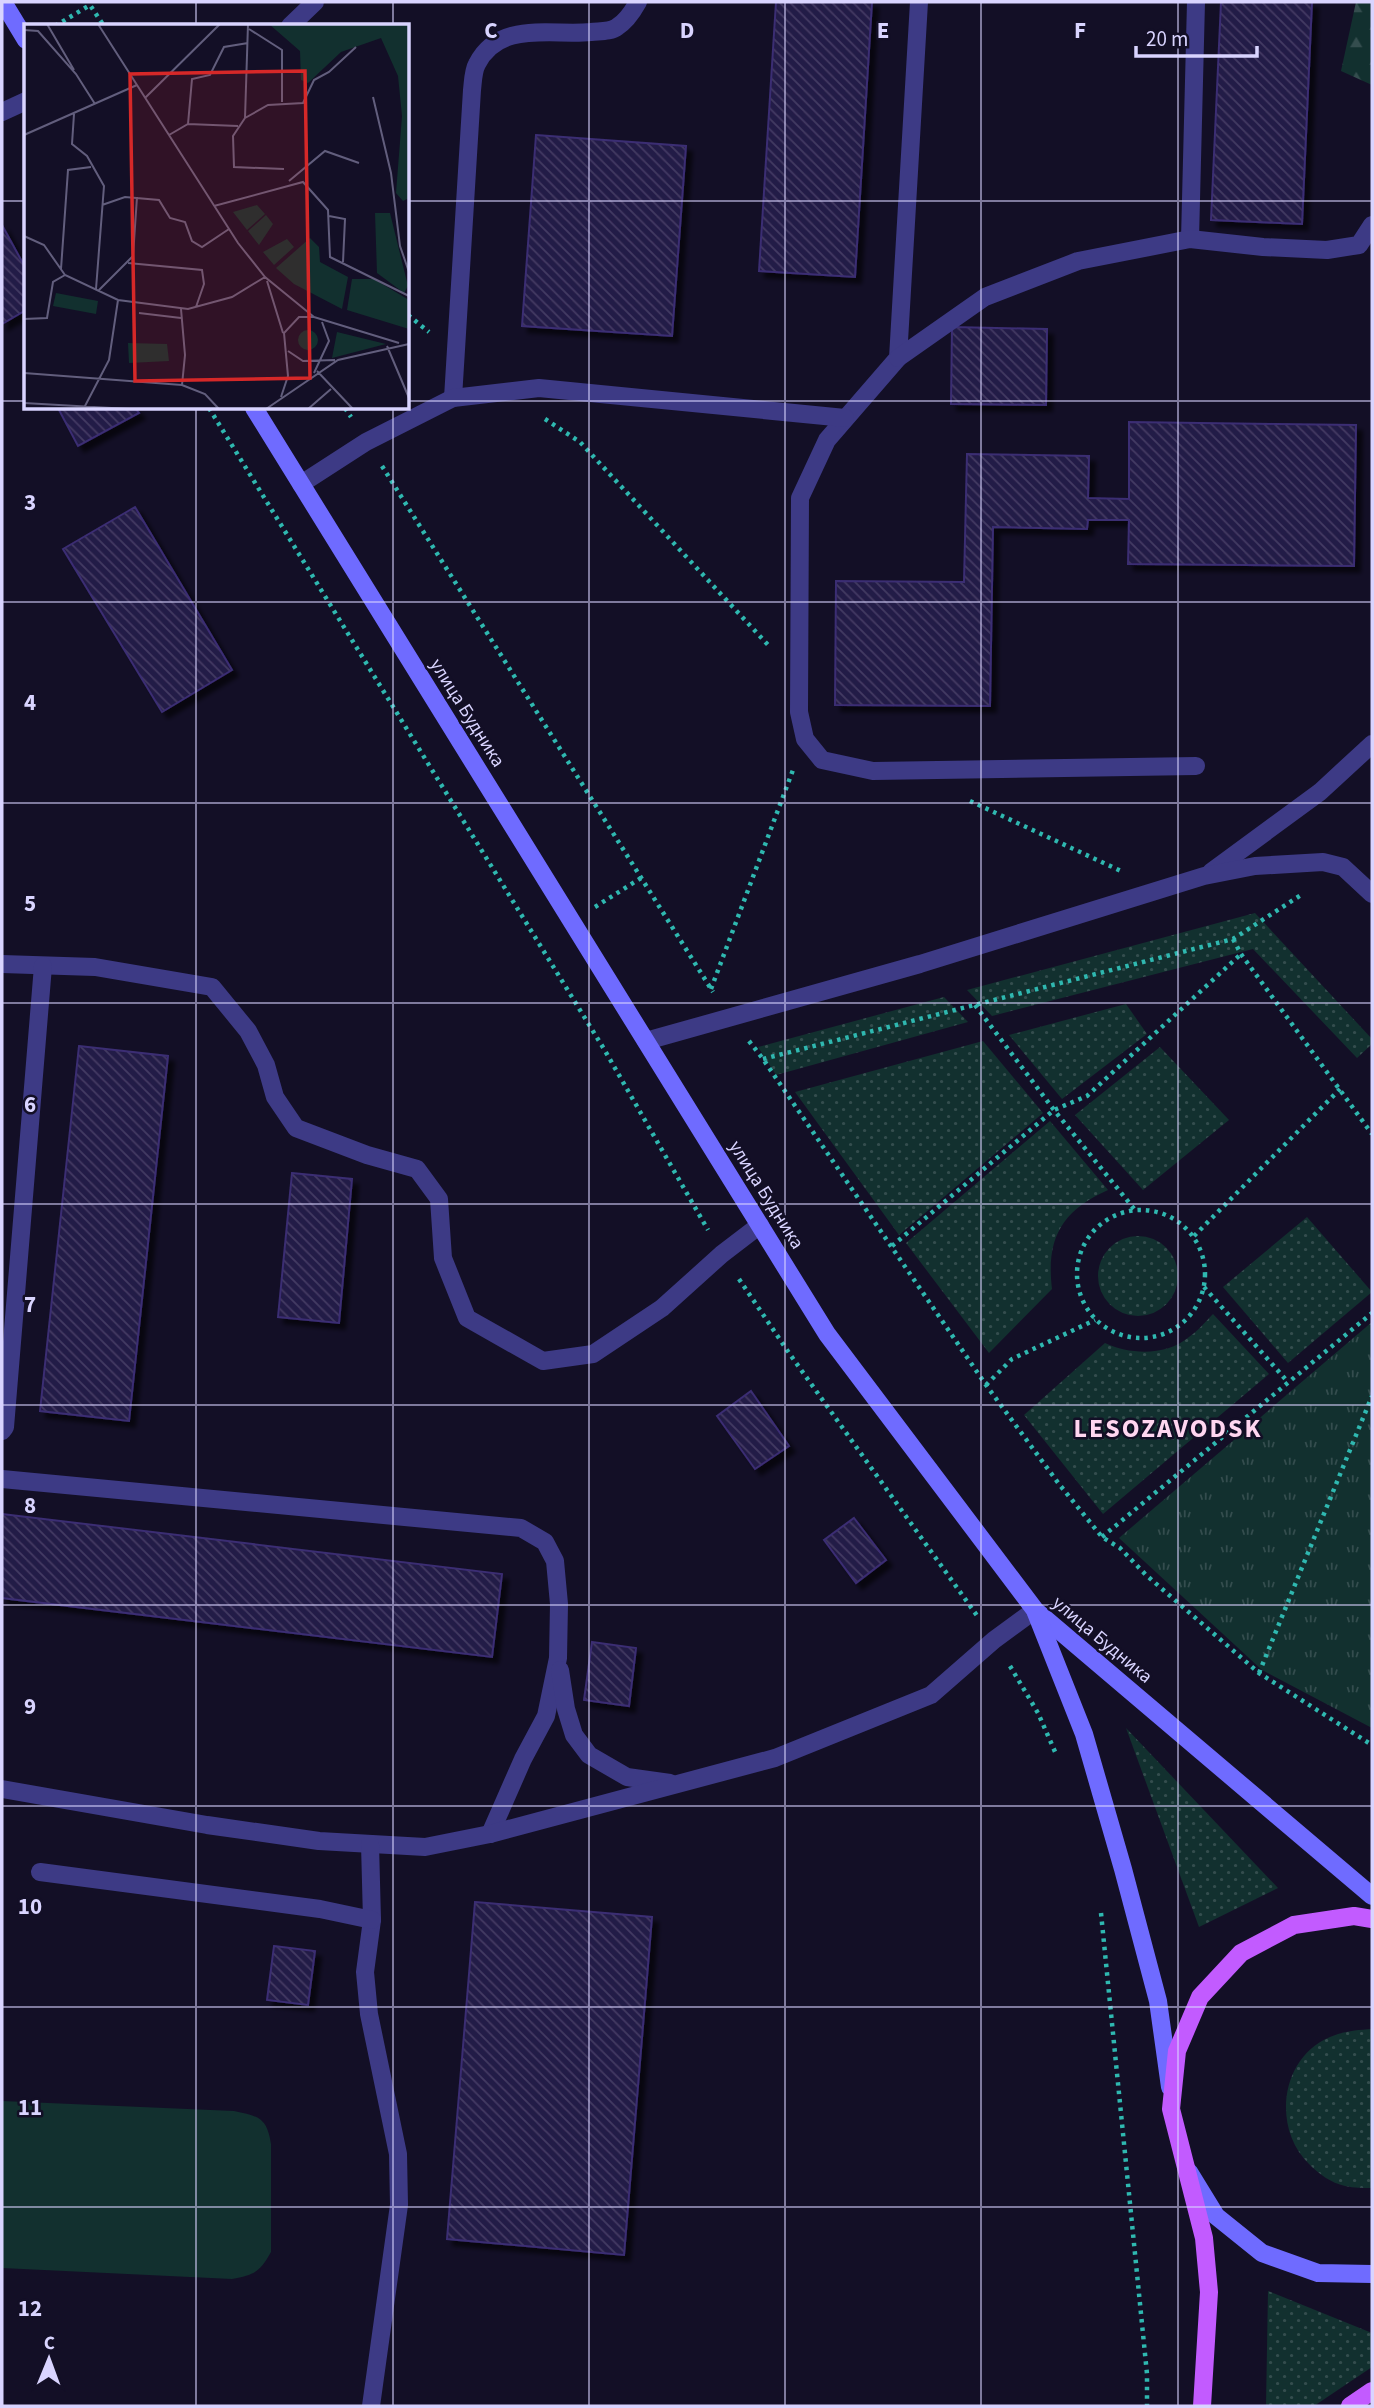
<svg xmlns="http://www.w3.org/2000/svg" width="1374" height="2408" font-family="'Source Sans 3',sans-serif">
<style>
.grass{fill:url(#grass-dots)}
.forest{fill:url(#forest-firs)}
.park{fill:url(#park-tufts)}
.pitch{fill:#12302f}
.building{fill:url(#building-back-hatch);stroke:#3b2d73;stroke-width:2;filter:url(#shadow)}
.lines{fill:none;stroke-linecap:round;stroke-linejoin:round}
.path{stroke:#2fb8b0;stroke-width:4.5;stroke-dasharray:3.5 5;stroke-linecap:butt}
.service{stroke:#3d3a85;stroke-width:18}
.secondary{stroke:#6f6bff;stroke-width:18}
.primary{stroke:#c25bff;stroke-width:18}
.grid{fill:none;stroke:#d9d4ff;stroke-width:2;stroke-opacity:0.55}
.labels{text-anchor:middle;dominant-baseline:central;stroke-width:5;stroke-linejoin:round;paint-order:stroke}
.street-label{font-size:19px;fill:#d9d4ff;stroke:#130f26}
.district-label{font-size:26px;font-weight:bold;letter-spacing:2px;fill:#ffd6f0;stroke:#130f26}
.inset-road{fill:none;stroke:#625e7d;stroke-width:2}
.view{fill:#d62828;fill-opacity:0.15;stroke:#d62828;stroke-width:3.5}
.inset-edge{fill:none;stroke:#d9d4ff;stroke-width:3.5}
.grid-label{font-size:23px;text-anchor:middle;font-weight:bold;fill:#d9d4ff;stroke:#130f26;stroke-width:5;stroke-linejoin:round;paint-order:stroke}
</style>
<defs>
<pattern id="grass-dots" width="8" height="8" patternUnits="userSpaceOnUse" patternTransform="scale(1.75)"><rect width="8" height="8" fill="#12302f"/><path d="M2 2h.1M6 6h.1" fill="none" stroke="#344d4e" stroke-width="1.8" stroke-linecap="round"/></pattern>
<pattern id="forest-firs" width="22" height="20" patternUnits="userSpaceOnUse" patternTransform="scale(1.75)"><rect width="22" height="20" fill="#12302f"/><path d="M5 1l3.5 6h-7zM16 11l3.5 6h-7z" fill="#344d4e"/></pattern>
<pattern id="park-tufts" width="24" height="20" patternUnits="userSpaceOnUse" patternTransform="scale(1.75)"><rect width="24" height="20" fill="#12302f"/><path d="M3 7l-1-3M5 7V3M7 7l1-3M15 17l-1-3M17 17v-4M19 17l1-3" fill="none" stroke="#344d4e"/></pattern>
<pattern id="building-back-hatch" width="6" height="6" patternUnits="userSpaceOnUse" patternTransform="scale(1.75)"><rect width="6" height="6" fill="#241b47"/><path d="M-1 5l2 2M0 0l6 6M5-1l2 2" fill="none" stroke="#433b63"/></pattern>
<filter id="shadow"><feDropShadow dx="6" dy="6" stdDeviation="2" flood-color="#0009"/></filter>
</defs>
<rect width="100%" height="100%" fill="#130f26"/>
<g class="grass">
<path d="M1255,913L1372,1039V1044L1357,1058L1253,949L992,1016L967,990Z"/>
<path d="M944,997L968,1022L776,1075L758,1047Z"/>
<path d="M1126,1004L1147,1034L1062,1099L1009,1035Z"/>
<path d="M983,1041L1043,1113L899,1235L795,1092Z"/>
<path d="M1160,1047L1229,1120L1143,1190L1075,1115Z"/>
<path d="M1050,1121L1108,1190C1061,1211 1046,1239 1052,1289L989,1353L906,1243Z"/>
<path d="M1307,1217L1372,1292L1288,1363L1223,1287Z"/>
<circle cx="1138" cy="1276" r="40"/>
<path d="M1213,1314L1269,1374L1103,1514L1024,1415L1105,1343C1131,1355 1166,1356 1189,1337C1198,1331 1205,1322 1213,1314Z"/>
<path d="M1126,1728L1278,1888L1199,1927Z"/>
<path d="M1372,2029V2188C1364,2188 1354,2188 1345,2186C1331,2183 1319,2174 1309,2164C1272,2128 1280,2058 1330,2037C1344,2031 1357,2030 1372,2029Z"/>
<path d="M1268,2291L1372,2333V2367L1314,2406H1266Z"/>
</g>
<path class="forest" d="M1356,2H1372V85L1341,71Z"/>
<path class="park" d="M1372,1322V1728L1262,1670L1119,1538Z"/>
<path class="pitch" d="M2,2101L234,2111C258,2116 267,2117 271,2144V2252C260,2272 254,2275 232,2279L2,2268Z"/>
<g class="building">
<path d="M776,2H872L855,277L759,271Z"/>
<path d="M1221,2H1312L1302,224L1211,220Z"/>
<path d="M536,135L686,146L672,336L522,326Z"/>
<path d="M2,225L26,269V310L2,324Z"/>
<path d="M952,327L1047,329L1046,405L951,404Z"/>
<path d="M58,408H135L139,413L78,446Z"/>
<path d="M1129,422L1356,425L1354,566L1128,564L1129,520H1088L1087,529L993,527L990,706L835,705L836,581L964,582L967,454L1089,456L1088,498L1129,499Z"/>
<path d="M135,507L232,670L162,712L63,549Z"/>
<path d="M79,1046L168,1056L129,1421L40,1411Z"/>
<path d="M292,1173L352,1179L339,1323L278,1317Z"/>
<path d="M751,1391L789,1446L755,1469L717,1416Z"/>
<path d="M2,1514L502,1574L492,1657L2,1598Z"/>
<path d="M854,1518L886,1560L856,1583L824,1540Z"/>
<path d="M592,1642L636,1648L629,1706L584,1700Z"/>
<path d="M475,1902L652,1917L624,2255L447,2239Z"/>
<path d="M274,1946L315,1951L308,2005L267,2000Z"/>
</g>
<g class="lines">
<g class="path">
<path d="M55,26L90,5L104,26"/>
<path d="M408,315L429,332"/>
<path d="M209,408L604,1049L708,1230"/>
<path d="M345,408L351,417"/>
<path d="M545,419L580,442L769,646"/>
<path d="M382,466L713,992"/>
<path d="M970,801L1121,871"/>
<path d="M595,907L641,878"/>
<path d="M1233,939L1241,954L1372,1134"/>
<path d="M711,989L793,770"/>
<path d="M975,1005L1054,1110L1135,1210"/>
<path d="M749,1041L763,1059L986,1385L1059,1484L1102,1537L1120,1548L1146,1575L1259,1673L1372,1745"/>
<path d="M763,1059L1233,939L1301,895"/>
<circle cx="1141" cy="1274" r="64"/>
<path d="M1194,1236L1340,1089"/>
<path d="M892,1246L1054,1110L1087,1096L1241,954"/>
<path d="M739,1279L789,1353L978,1617"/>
<path d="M1204,1287L1287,1381"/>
<path d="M986,1385L1012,1359L1095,1320"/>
<path d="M1102,1537L1372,1313"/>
<path d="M1010,1666L1038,1713L1056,1754"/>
<path d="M1259,1673L1372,1396"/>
<path d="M1101,1913L1147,2374V2406"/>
</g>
<g class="service">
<path d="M919,2L898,358L827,440L800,498L799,712L805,739L822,760L873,771L1196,766"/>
<path d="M290,26L315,2"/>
<path d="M2,112L26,101"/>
<path d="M1190,239L1196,2"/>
<path d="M898,358L985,297L1078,261L1190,239L1263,247L1327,250L1359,245L1372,225"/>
<path d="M453,398L472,90C473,82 473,71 477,64C499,20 552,36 591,32C599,31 611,32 617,27C627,21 633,11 638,2"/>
<path d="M301,484L366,442L453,398L539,388L845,418"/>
<path d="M1211,872L1320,792L1372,744"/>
<path d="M2,964L95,967L212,987L248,1031L266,1065L275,1097L296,1128L367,1155L417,1169L439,1199L443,1258L467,1318L543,1361L593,1354L662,1308L722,1254L760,1225"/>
<path d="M646,1041L920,964L1204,876L1255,866L1323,862L1343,867L1372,894"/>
<path d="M2,1431L5,1427L43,966"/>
<path d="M2,1479L521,1528L545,1542L555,1561L559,1604L558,1658L546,1716L523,1759L490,1834"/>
<path d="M560,1670L566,1709L574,1735L589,1755L627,1777L670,1783"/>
<path d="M2,1789L207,1825L319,1841L425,1847L490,1834L775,1758L931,1695L994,1640L1035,1610"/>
<path d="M370,1844L372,1920L365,1972L369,2014L398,2154L399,2205L371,2406"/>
<path d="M40,1872L320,1909L372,1920"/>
</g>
<g class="secondary">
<path d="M3,2L26,40"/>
<path d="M254,408L827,1334L1035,1610L1372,1896"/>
<path d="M1036,1613L1084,1734L1123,1869L1158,2001L1170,2087"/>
<path d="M1189,2172L1216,2216L1262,2253L1318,2273L1372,2274"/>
</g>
<g class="primary">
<path d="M1202,2406L1209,2292L1204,2238L1171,2109L1177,2051L1200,1997L1241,1953L1294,1925L1354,1916L1372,1919"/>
<path d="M1350,2406L1372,2391"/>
</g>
</g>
<path class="grid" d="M196,2V26M393,2V26M589,2V2406M785,2V2406M981,2V2406M1178,2V2406M2,201H26M408,201H1372M2,401H26M408,401H1372M196,408V2406M393,408V2406M2,602H1372M2,803H1372M2,1003H1372M2,1204H1372M2,1405H1372M2,1605H1372M2,1806H1372M2,2007H1372M2,2207H1372"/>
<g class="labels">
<g class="street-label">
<text transform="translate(467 713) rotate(58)">улица Будника</text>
<text transform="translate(766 1195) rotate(58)">улица Будника</text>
<text transform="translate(1102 1640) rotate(40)">улица Будника</text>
</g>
<g class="district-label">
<text x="1168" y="1428">LESOZAVODSK</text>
</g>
</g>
<g transform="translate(24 24)">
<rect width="385" height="385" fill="#130f26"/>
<path d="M233,181L241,190L223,206L209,188ZM242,191L249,200L235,221L224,207ZM263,215L270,223L250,241L239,228ZM274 316a10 10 0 1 1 20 0a10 10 0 1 1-20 0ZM313,308L362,320L308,334Z" fill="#12302f"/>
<path d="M245,0H385V174L379,177L372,169L378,92L374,52L357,14L317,28L284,59L277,56L276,27Z" fill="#12302f"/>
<path d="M351,189H366L384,262L380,269L353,249ZM286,214L295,223L296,238L324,253L318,285L270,260L252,244ZM328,255H350L385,276V305L323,286ZM32,269L74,277L72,290L29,282Z" fill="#12302f"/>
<path d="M104,319L143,320L145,337L105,339Z" fill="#12302f"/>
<path class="inset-road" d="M23,0L50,46M74,0L214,219L241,253L290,293M224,0L221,94L209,112L210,143L260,145M225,5L258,26V78M0,6L14,7L52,50L71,80M349,73L367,149L376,222L385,248M121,74L196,0M50,90L48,120L63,132L80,162L72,265M221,94L244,81L279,79L290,56L305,48L332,23M164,100L168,55L186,51L200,23L224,19M0,111L113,61M145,111L164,100L214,102M265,157L301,127L335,139M78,181L101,173L135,176L146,194L161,198L168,217L178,223L205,205M190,182L279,158L304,186L306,233L385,272M305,192L321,195L319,238M0,212L20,221L41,251L94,276L164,285L208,273L241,253M104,239L178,246L180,260L172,283M37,245L44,146L67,143M243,257L259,309M75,266L109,232L113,173M157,285L161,331L158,361L181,370L195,385M115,289L157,294M0,295L23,294L29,258L41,251M363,322L385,374M264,327L279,337L311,336M293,347L329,385M0,349L158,361M290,349L305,317L298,298M257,373L264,352L260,309L275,293H290L375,319M0,379L105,385M61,382L85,336L94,276M242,385L314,336L385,320M284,385L307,365"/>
<path class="view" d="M281,47L286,354L111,357L106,50Z"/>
<rect width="385" height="385" class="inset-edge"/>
</g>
<g class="grid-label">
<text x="491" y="38">C</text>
<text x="687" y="38">D</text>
<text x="883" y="38">E</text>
<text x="1080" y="38">F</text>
<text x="30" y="510">3</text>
<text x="30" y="710">4</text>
<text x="30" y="911">5</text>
<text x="30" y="1112">6</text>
<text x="30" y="1312">7</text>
<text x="30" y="1513">8</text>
<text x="30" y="1714">9</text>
<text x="30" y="1914">10</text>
<text x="30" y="2115">11</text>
<text x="30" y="2316">12</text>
</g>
<rect width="1374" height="2408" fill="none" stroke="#d9d4ff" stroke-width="7"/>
<g transform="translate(49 2359) rotate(1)" stroke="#130f26" stroke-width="5" paint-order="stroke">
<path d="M0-5L12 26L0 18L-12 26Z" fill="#d9d4ff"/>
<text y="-10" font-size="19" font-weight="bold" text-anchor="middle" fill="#d9d4ff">С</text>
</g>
<path d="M1136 46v10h121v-10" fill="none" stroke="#d9d4ff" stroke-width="3.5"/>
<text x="1146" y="46" font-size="21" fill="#d9d4ff" stroke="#130f26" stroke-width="5" paint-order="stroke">20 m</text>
</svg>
